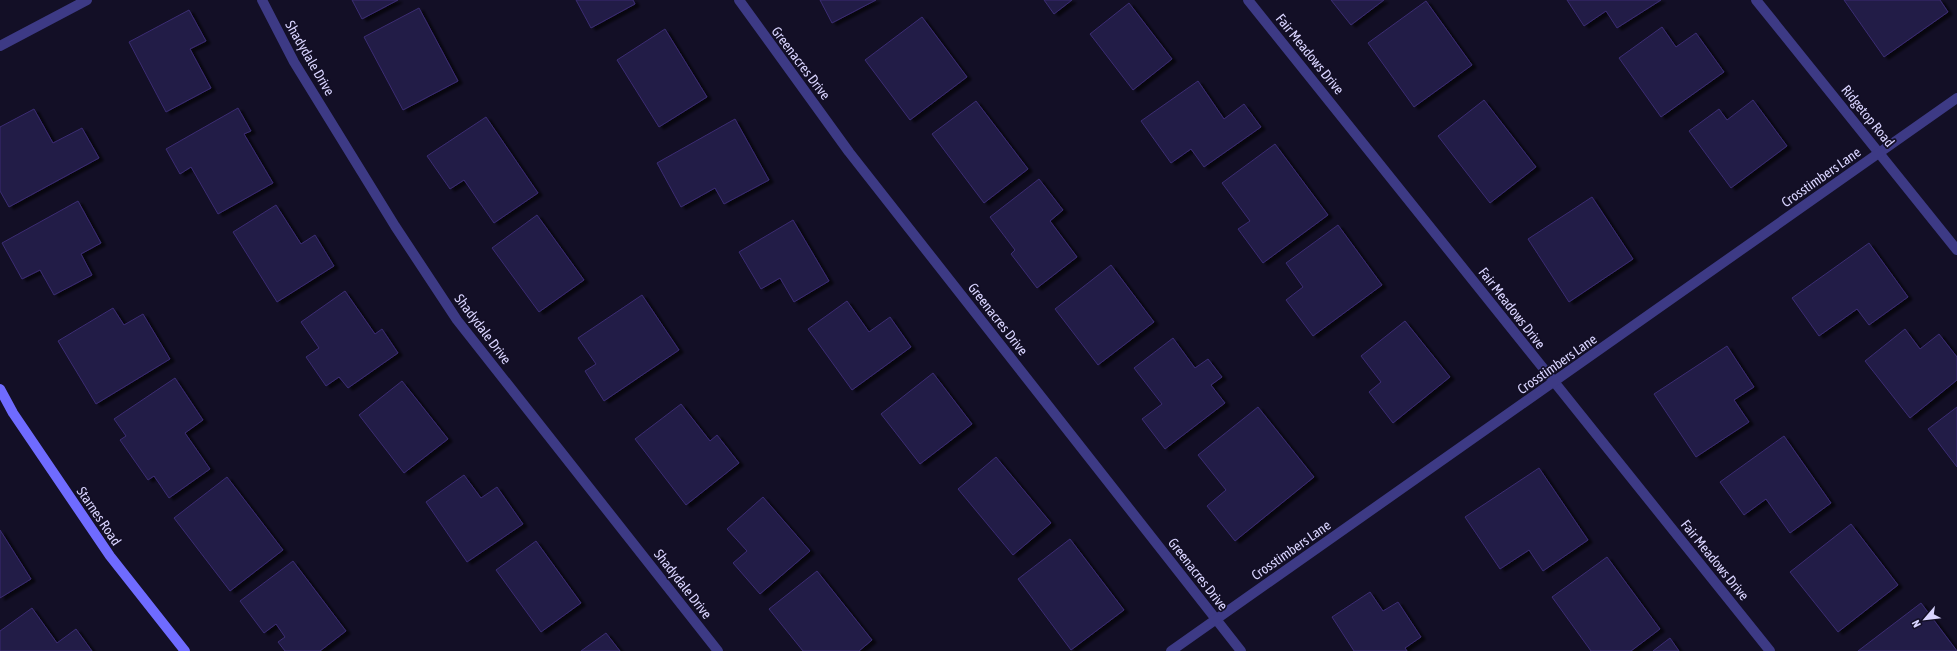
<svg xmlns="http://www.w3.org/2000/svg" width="1957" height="651" font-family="'Asap Condensed',sans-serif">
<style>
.building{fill:#241b47;stroke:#3b2d73;filter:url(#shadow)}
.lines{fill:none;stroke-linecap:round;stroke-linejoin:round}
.street{stroke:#3d3a85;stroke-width:10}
.secondary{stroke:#6f6bff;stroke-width:10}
.labels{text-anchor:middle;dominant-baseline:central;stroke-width:3.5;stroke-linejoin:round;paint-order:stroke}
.street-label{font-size:14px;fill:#d9d4ff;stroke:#130f26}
</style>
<defs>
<filter id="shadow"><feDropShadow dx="4.5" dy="2.5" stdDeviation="1" flood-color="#0009"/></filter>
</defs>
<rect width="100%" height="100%" fill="#130f26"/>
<g class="building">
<path d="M352,0H398L362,19Z"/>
<path d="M576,0H633L635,4L591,28Z"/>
<path d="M820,0H876L832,23Z"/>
<path d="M1044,0H1072L1054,14Z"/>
<path d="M1331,0H1384L1351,25Z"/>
<path d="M1567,0H1661L1617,28L1606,11L1584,26Z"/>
<path d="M1844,0H1940L1948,12L1884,57Z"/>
<path d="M1426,1L1472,65L1414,107L1368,43Z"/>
<path d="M1129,3L1172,59L1133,90L1090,34Z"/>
<path d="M419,8L458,81L403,110L364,37Z"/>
<path d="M189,10L206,41L190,49L211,88L166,112L129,42Z"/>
<path d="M922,17L967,77L910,120L865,60Z"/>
<path d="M1662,27L1676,47L1696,33L1724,72L1661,117L1619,58Z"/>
<path d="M665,29L707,97L659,127L617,60Z"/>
<path d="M1198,81L1224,119L1244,104L1261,127L1204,167L1191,149L1171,163L1141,121Z"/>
<path d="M1484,100L1536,167L1490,203L1438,136Z"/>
<path d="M1753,100L1787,146L1731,188L1689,131L1719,109L1727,120Z"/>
<path d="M976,101L1028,169L984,203L932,134Z"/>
<path d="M238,108L251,131L244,134L273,183L218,214L191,167L180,174L166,149Z"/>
<path d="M34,109L53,143L82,128L99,158L9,207L0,191V127Z"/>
<path d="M486,117L538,193L494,223L464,180L450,189L427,156Z"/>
<path d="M735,119L769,180L724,204L715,188L681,207L657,163Z"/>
<path d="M1275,144L1328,215L1263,263L1238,229L1250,221L1222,183Z"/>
<path d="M1039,179L1063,210L1050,221L1077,257L1037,288L1011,254L1015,250L990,217Z"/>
<path d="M1592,197L1633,259L1569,302L1528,239Z"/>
<path d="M78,201L101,243L81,254L92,275L54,295L40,270L22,279L2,243Z"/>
<path d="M276,205L301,244L315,235L334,266L277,302L233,232Z"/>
<path d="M537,215L584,280L539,312L492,248Z"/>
<path d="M793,220L829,281L794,302L780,278L761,289L739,252Z"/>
<path d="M1338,225L1382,285L1313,336L1286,300L1303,287L1286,263Z"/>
<path d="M1869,243L1908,297L1869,325L1857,309L1819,336L1792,298Z"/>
<path d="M1111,265L1154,322L1098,365L1055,309Z"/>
<path d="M345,291L375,334L382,329L398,353L348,388L339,377L326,386L306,357L319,348L301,322Z"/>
<path d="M642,295L679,350L604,401L585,371L596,364L578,338Z"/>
<path d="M847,301L869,332L890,317L911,347L852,390L808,329Z"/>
<path d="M113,308L124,325L143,314L170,359L96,404L58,341Z"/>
<path d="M1405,321L1450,377L1393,423L1369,392L1381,382L1361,356Z"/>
<path d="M1905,329L1920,349L1939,334L1957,357V380L1910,418L1865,361Z"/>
<path d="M1173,338L1195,368L1208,359L1222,377L1211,385L1225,403L1165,449L1142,419L1162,404L1134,368Z"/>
<path d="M1727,346L1754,387L1734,400L1749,422L1696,457L1654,394Z"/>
<path d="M933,373L972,424L920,464L881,414Z"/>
<path d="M175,378L203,420L185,433L210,469L169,498L154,476L148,480L120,440L126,436L114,419Z"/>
<path d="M402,381L448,439L404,473L359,415Z"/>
<path d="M681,404L710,441L717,435L739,463L686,505L635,439Z"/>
<path d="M1258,407L1314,477L1235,541L1207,506L1226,490L1198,455Z"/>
<path d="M1957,407V467L1928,429Z"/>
<path d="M1784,436L1831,503L1790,533L1766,499L1744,515L1720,482Z"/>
<path d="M996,457L1051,523L1013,555L958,489Z"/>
<path d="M1539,468L1588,540L1543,571L1529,550L1500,569L1465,517Z"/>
<path d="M464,475L481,498L497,487L523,524L467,562L426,502Z"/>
<path d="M227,477L283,550L230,591L174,518Z"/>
<path d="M763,497L810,551L760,594L733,563L747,551L727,529Z"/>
<path d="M1851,524L1898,585L1838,632L1790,572Z"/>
<path d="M0,530L31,579L0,598Z"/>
<path d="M1070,539L1124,610L1071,650L1018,579Z"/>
<path d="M536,541L581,603L541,632L496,570Z"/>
<path d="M1607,557L1660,629L1631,651H1591L1552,597Z"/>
<path d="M293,561L346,631L320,651H285L278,642L285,637L276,624L264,633L240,601Z"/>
<path d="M817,571L872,640L859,651H803L769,609Z"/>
<path d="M1370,592L1383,611L1398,602L1421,637L1405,648L1407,651H1354L1332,617Z"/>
<path d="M1921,603L1957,651H1858Z"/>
<path d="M32,608L57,643L76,629L92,651H0V631Z"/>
<path d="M606,633L620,651H581Z"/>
<path d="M1670,638L1679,651H1653Z"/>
</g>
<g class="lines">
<g class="street">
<path d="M262,0L294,62L395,226L457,320L718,651"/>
<path d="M739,0L849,152L1241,651"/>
<path d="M1248,0L1770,651"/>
<path d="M1756,0L1957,250"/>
<path d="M0,46L87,0"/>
<path d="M1171,651L1957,98"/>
</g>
<path class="secondary" d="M0,389L13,413L110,556L185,651"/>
</g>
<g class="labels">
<g class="street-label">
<text transform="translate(1310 54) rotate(51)">Fair Meadows Drive</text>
<text transform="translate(310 58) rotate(60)">Shadydale Drive</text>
<text transform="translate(801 63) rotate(53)">Greenacres Drive</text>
<text transform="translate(1868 116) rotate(51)">Ridgetop Road</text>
<text transform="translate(1821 177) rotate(-35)">Crosstimbers Lane</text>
<text transform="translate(1512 308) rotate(52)">Fair Meadows Drive</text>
<text transform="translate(998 319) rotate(52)">Greenacres Drive</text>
<text transform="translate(483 329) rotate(53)">Shadydale Drive</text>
<text transform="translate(1557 364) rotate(-35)">Crosstimbers Lane</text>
<text transform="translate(99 516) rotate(56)">Starnes Road</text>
<text transform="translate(1291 550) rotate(-35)">Crosstimbers Lane</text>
<text transform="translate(1715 560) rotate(51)">Fair Meadows Drive</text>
<text transform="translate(1198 574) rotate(52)">Greenacres Drive</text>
<text transform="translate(683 584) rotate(52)">Shadydale Drive</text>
</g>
</g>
<g transform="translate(1925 619) rotate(242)" stroke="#130f26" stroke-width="3" paint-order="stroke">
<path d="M0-3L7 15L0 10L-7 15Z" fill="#d9d4ff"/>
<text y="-6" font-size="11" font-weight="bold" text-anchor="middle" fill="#d9d4ff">N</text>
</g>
</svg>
